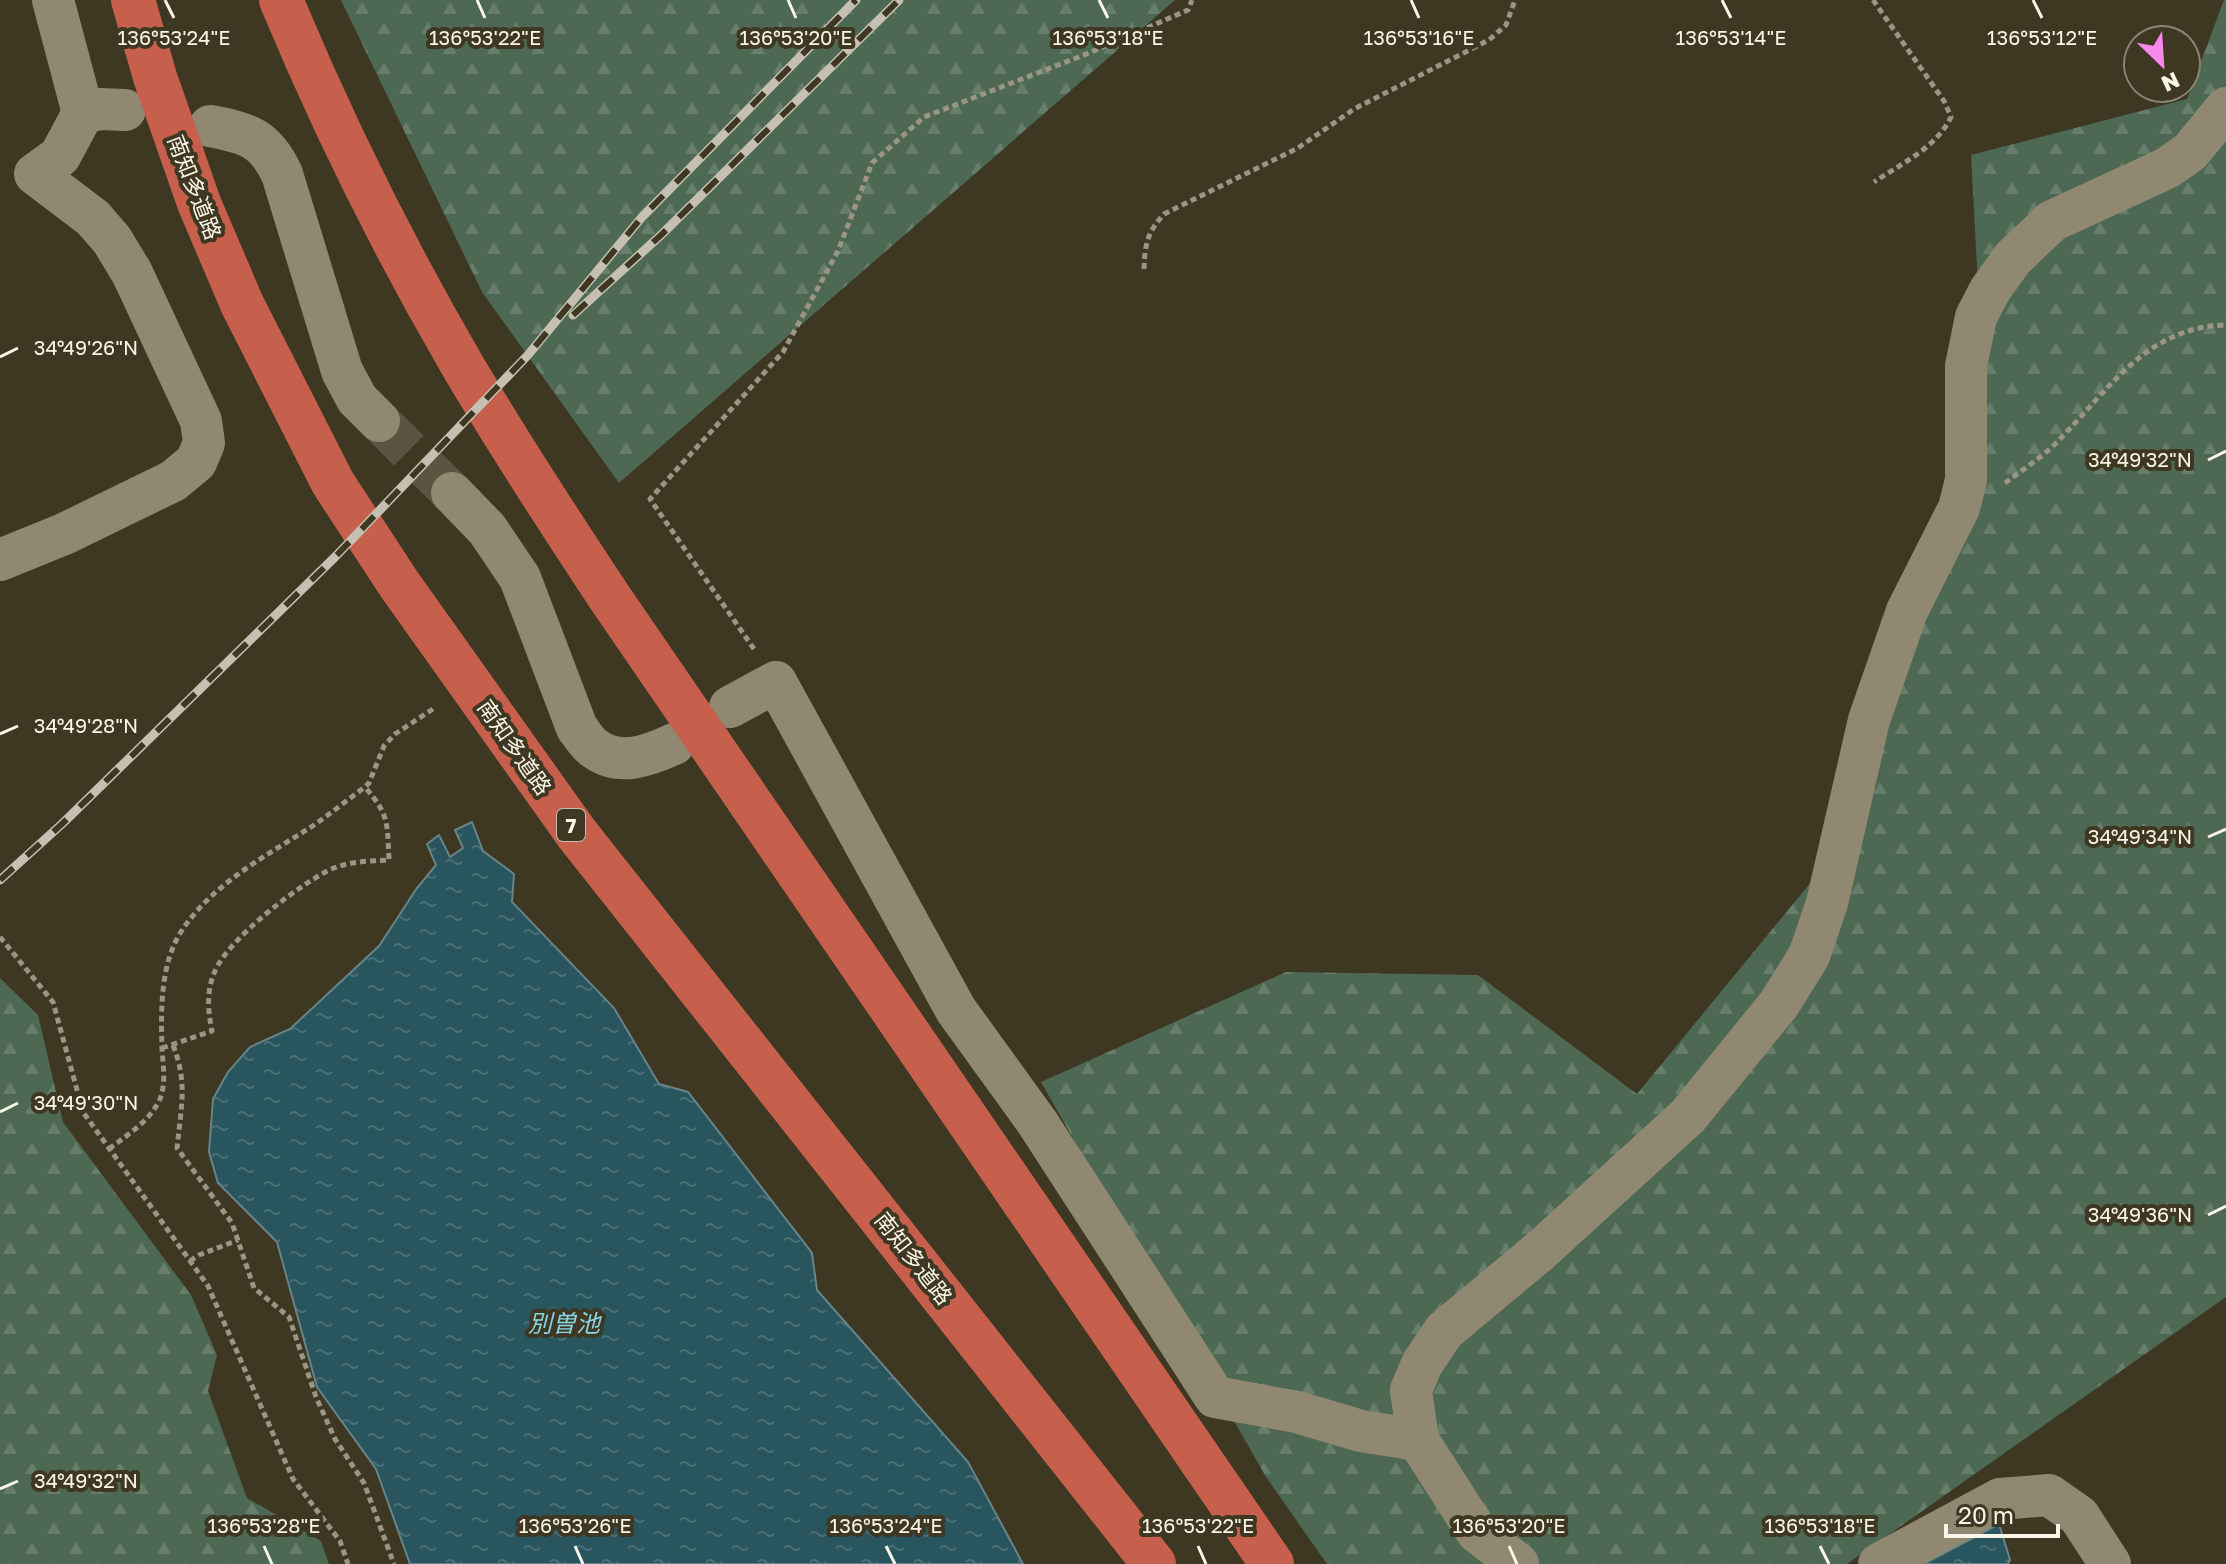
<svg xmlns="http://www.w3.org/2000/svg" width="2226" height="1564" font-family="'Golos Text','Noto Sans JP',sans-serif">
<style>
.forest{fill:url(#forest-firs)}
.water{fill:url(#water-ripples);stroke:#678588;stroke-width:2}
.lines{fill:none;stroke-linecap:round;stroke-linejoin:round}
.minor-tunnel{stroke:#5a5440;stroke-width:42;stroke-dasharray:42 21;stroke-linecap:butt}
.path{stroke:#9b9584;stroke-width:5;stroke-dasharray:6 4;stroke-linecap:butt}
.minor{stroke:#908871;stroke-width:42}
.highway{stroke:#c6604d;stroke-width:44}
.rail-casing{stroke:#c5c0b1;stroke-width:9}
.rail{stroke:#3e3722;stroke-width:6;stroke-dasharray:18;stroke-linecap:butt}
.ticks{fill:none;stroke:#f9f5e8;stroke-width:3}
.labels{text-anchor:middle;dominant-baseline:central;stroke-width:8;stroke-linejoin:round;paint-order:stroke}
.shield{fill:#3e3722;stroke:#c1bcad;stroke-width:2}
.shield-label{font-size:20px;font-weight:bold;fill:#f9f5e8}
.street-label{font-size:22px;fill:#f9f5e8;stroke:#3e3722}
.water-label{font-size:24px;font-style:italic;fill:#87d6e9;stroke:#3e3722}
.ticks-label{font-size:20px;text-anchor:middle;fill:#f9f5e8;stroke:#3e3722;stroke-width:8;stroke-linejoin:round;paint-order:stroke}
</style>
<defs>
<pattern id="forest-firs" width="22" height="20" patternUnits="userSpaceOnUse" patternTransform="scale(2)"><rect width="22" height="20" fill="#4d6853"/><path d="M5 1l3.5 6h-7zM16 11l3.5 6h-7z" fill="#677e6c"/></pattern>
<pattern id="water-ripples" width="26" height="14" patternUnits="userSpaceOnUse" patternTransform="scale(2)"><rect width="26" height="14" fill="#29555f"/><path d="M2 4q2-2 4 0t4 0M15 11q2-2 4 0t4 0" fill="none" stroke="#496e76"/></pattern>
</defs>
<rect width="100%" height="100%" fill="#3e3722"/>
<g class="forest">
<path d="M341,0H1175L619,483L482,292Z"/>
<path d="M2224,0H2226V1297L1847,1564H1327L1266,1477L1041,1082L1286,972L1478,975L1637,1094L1816,876L1987,455L1971,155L2187,99Z"/>
<path d="M0,978L38,1015L63,1122L191,1295L217,1355L208,1391L247,1498L321,1541L329,1564H0Z"/>
</g>
<g class="water">
<path d="M472,822L483,851L514,874L512,902L614,1008L659,1084L688,1092L812,1253L817,1290L968,1462L1023,1564H410L376,1469L317,1387L277,1242L218,1183L209,1152L213,1099L228,1072L250,1047L290,1029L379,946L417,888L436,865L427,844L439,835L450,857L463,848L455,830Z"/>
<path d="M1999,1524L2010,1560L2008,1564H1924Z"/>
</g>
<g class="lines">
<path class="minor-tunnel" d="M379,421L452,493"/>
<g class="path">
<path d="M1873,0L1944,101L1951,117C1937,147 1901,164 1874,182"/>
<path d="M1144,269C1145,244 1147,233 1164,214L1298,148L1354,109L1489,40L1506,25L1515,0"/>
<path d="M2005,483C2021,471 2039,459 2054,445C2107,393 2144,327 2226,325"/>
<path d="M754,649L650,499L783,352L838,251L872,163L924,117L1089,53L1188,10L1192,0"/>
<path d="M0,937L53,1002L83,1112L208,1286L293,1479L340,1541L348,1564"/>
<path d="M173,1045C188,1083 181,1108 177,1148L232,1223L254,1288L289,1317L316,1397L335,1439L364,1483L394,1564"/>
<path d="M162,1048L212,1031C208,1011 206,991 215,971C228,939 303,881 334,868C352,861 371,861 389,860C387,823 390,816 365,787"/>
<path d="M109,1149C127,1135 147,1123 158,1103C167,1087 163,1066 162,1049C161,1012 160,968 179,935C209,886 264,857 311,827C329,815 347,800 365,787L369,783L384,746L395,734L436,707"/>
<path d="M190,1261L199,1255L238,1240"/>
</g>
<g class="minor">
<path d="M83,113L100,109L125,110"/>
<path d="M210,126C248,133 265,138 282,174L342,371L357,399L379,421"/>
<path d="M452,493L487,529L520,578L577,728C582,734 587,743 594,748C619,767 648,756 674,744"/>
<path d="M0,560L64,534L173,481L196,462L204,443L201,421L132,273L112,240L93,218L35,174L60,156L83,113L53,0"/>
<path d="M730,707L776,682L956,1010L1037,1122L1215,1397L1297,1412L1361,1431L1418,1440"/>
<path d="M1518,1564L1477,1532L1418,1440L1411,1390L1422,1364L1444,1331L1540,1251L1688,1116L1779,1004L1809,956L1827,903L1869,720L1907,611L1959,508L1966,480V366L1976,317L1990,290L2013,258L2052,221L2167,168L2190,152L2226,108"/>
<path d="M1879,1564L2000,1499L2049,1495L2079,1516L2110,1564"/>
</g>
<g class="highway">
<path d="M133,0L155,77L199,203L242,304L333,483L399,584L577,834L1154,1564"/>
<path d="M281,0C333,125 393,246 461,363C508,443 559,521 610,598L1272,1564"/>
</g>
<g class="rail-casing">
<g id="rail">
<path d="M573,315L660,236L899,0"/>
<path d="M0,880L63,823L335,557L528,355L642,217L856,0"/>
</g>
</g>
<use href="#rail" class="rail"/>
</g>
<path class="ticks" d="M165,0L174,18M477,0L485,18M788,0L796,18M1099,0L1108,18M1411,0L1419,18M1722,0L1731,18M2033,0L2042,18M0,357L18,348M2208,460L2226,451M0,734L18,726M2208,837L2226,829M0,1112L18,1103M2208,1215L2226,1206M0,1489L18,1481M264,1546L272,1564M575,1546L583,1564M886,1546L895,1564M1198,1546L1206,1564M1509,1546L1517,1564M1820,1546L1829,1564"/>
<g class="labels">
<rect class="shield" x="557" y="809" width="28" height="32" rx="6"/>
<g class="shield-label">
<text x="571" y="825">7</text>
</g>
<g class="street-label">
<text transform="translate(195 187) rotate(69)">南知多道路</text>
<text transform="translate(515 747) rotate(55)">南知多道路</text>
<text transform="translate(914 1258) rotate(52)">南知多道路</text>
</g>
<g class="water-label">
<text x="564" y="1322">別曽池</text>
</g>
</g>
<g class="ticks-label">
<text x="174" y="45">136°53'24"E</text>
<text x="485" y="45">136°53'22"E</text>
<text x="796" y="45">136°53'20"E</text>
<text x="1108" y="45">136°53'18"E</text>
<text x="1419" y="45">136°53'16"E</text>
<text x="1731" y="45">136°53'14"E</text>
<text x="2042" y="45">136°53'12"E</text>
<text x="86" y="355">34°49'26"N</text>
<text x="2140" y="467">34°49'32"N</text>
<text x="86" y="733">34°49'28"N</text>
<text x="2140" y="844">34°49'34"N</text>
<text x="86" y="1110">34°49'30"N</text>
<text x="2140" y="1222">34°49'36"N</text>
<text x="86" y="1488">34°49'32"N</text>
<text x="264" y="1533">136°53'28"E</text>
<text x="575" y="1533">136°53'26"E</text>
<text x="886" y="1533">136°53'24"E</text>
<text x="1198" y="1533">136°53'22"E</text>
<text x="1509" y="1533">136°53'20"E</text>
<text x="1820" y="1533">136°53'18"E</text>
</g>
<g transform="translate(2162 64) rotate(155)"><circle r="38" fill="#3e3722" stroke="#898371" stroke-width="2"/>
<path d="M0-6L14 30L0 20L-14 30Z" fill="#f788ec"/>
<text y="-12" font-size="22" font-weight="bold" text-anchor="middle" fill="#f9f5e8">N</text>
</g>
<path d="M1946 1524v12h112v-12" fill="none" stroke="#f9f5e8" stroke-width="4"/>
<text x="1958" y="1524" font-size="24" fill="#f9f5e8" stroke="#3e3722" stroke-width="6" paint-order="stroke">20 m</text>
</svg>
